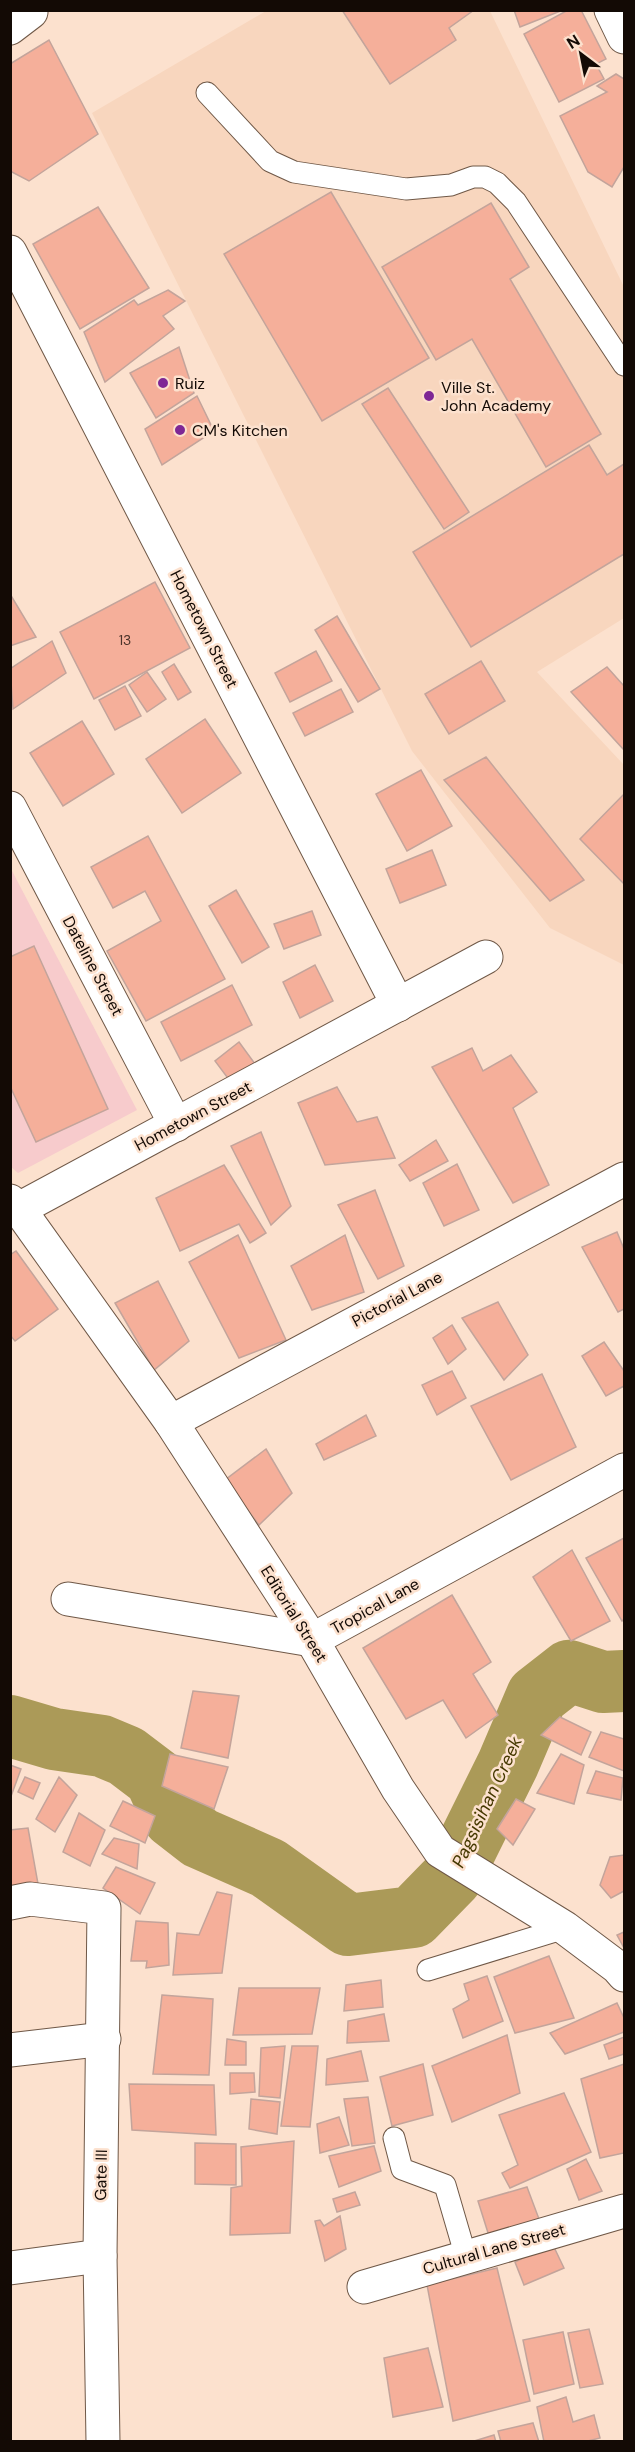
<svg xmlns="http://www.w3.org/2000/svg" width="635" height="2452" font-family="'DM Sans',sans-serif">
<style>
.built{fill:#f8d6be}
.green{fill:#f7cbcc}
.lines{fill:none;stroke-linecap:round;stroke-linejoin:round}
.river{stroke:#ab9a58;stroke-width:62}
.building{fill:#f5af9a;stroke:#c3a49b;stroke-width:1.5}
.service-casing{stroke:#6f5847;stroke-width:23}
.minor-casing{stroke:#6f5847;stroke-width:35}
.service{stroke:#fff;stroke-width:21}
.minor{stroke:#fff;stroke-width:33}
.poi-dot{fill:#7e2795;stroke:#fce1ce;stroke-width:2}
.labels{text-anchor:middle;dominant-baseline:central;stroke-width:5;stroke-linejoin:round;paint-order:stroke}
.number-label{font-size:14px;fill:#4c332a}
.poi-label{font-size:16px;fill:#130a05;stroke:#fce1ce;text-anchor:start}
.street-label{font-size:16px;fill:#130a05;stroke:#fce1ce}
.water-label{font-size:18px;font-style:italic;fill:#453800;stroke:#fce1ce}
</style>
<rect width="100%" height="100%" fill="#fce1ce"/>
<path class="built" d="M266,11H490L624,287V618L537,672L624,765V965L550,928L412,751L92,113Z"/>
<path class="green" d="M10,867L137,1110L18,1173L10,1166Z"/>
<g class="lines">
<path class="river" d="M10,1726L54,1739L102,1746L126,1756L155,1778L173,1817L200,1838L268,1868L348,1925L413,1917L452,1877L508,1764L537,1696L569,1671L603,1682L624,1681"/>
</g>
<g class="building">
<path d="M342,10H474L449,28L456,40L390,84Z"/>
<path d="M514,10H563L520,27Z"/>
<path d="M568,10H581L606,59L596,64L604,79L559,102L524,34Z"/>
<path d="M49,40L98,134L29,181L10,171V64Z"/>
<path d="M616,74L624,79V167L612,187L588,172L560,116L607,92L597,86Z"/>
<path d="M331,192L429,358L322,421L224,254Z"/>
<path d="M491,203L529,267L510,279L601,434L546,467L472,339L436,360L382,267Z"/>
<path d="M98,207L149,288L80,329L33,244Z"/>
<path d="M168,290L185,301L163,316L174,329L105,382L84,332L134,300L138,305Z"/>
<path d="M179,347L194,393L156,418L130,373Z"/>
<path d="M388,388L469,512L444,529L362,404Z"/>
<path d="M197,396L214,431L162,465L145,429Z"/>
<path d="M589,445L607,475L624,464V554L471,647L413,552Z"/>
<path d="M155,582L190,648L94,699L60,632Z"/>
<path d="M10,594L36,637L10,646Z"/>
<path d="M337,616L380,689L358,702L315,630Z"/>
<path d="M52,641L66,673L13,709L10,669Z"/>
<path d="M316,651L332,681L290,702L275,673Z"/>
<path d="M481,661L505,701L449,734L425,694Z"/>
<path d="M174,664L191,692L178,700L162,672Z"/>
<path d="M607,667L624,686V750L571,692Z"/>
<path d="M147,672L166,699L147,712L129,685Z"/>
<path d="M125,686L141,716L115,730L99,700Z"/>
<path d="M341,689L353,712L305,736L293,713Z"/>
<path d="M205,719L241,773L182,813L146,759Z"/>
<path d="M82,721L114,774L63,806L30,753Z"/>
<path d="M486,757L584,880L550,901L444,780Z"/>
<path d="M421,770L452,826L407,851L376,794Z"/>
<path d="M624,794V884L580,839Z"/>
<path d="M148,836L225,979L146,1021L107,951L161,921L145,891L113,908L91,867Z"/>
<path d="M432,850L446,885L400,903L386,869Z"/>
<path d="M236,890L269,947L242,963L209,906Z"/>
<path d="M312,911L321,935L284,949L274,924Z"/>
<path d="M34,946L108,1109L36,1142L10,1086V957Z"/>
<path d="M315,965L333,1001L300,1018L283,982Z"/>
<path d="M232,985L252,1025L181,1061L161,1022Z"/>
<path d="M239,1042L258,1068L233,1085L215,1061Z"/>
<path d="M472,1048L483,1071L511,1055L537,1092L513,1108L549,1185L513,1203L432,1067Z"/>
<path d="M337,1087L357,1122L377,1117L395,1158L325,1165L298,1103Z"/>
<path d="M261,1132L291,1206L271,1225L231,1146Z"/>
<path d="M436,1140L448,1161L410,1181L399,1165Z"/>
<path d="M457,1164L479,1210L444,1226L423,1183Z"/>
<path d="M224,1165L266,1233L250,1243L239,1224L180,1251L156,1198Z"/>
<path d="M375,1190L404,1266L378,1279L338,1205Z"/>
<path d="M617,1232L624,1249V1309L618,1312L582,1247Z"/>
<path d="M238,1235L286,1340L239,1358L189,1262Z"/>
<path d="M345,1235L364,1292L312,1310L291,1266Z"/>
<path d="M16,1251L58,1309L15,1341L10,1335V1255Z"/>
<path d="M158,1281L189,1341L154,1370L115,1303Z"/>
<path d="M498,1302L528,1355L504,1380L462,1318Z"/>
<path d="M452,1325L466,1349L448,1364L433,1338Z"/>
<path d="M604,1342L624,1371V1386L606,1396L582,1356Z"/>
<path d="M452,1371L466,1398L437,1415L422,1385Z"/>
<path d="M542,1374L576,1447L511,1480L471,1406Z"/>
<path d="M366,1415L376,1436L324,1460L316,1444Z"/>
<path d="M266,1449L292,1493L259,1525L225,1480Z"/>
<path d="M624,1538V1619L622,1621L586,1558Z"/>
<path d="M572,1550L610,1621L571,1641L533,1577Z"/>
<path d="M452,1595L491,1662L473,1674L498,1715L466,1738L443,1700L406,1719L363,1648Z"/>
<path d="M193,1691L239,1696L228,1758L181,1748Z"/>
<path d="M560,1717L591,1732L581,1755L541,1735Z"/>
<path d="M601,1732L624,1739V1771L589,1757Z"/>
<path d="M170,1754L228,1767L214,1809L162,1786Z"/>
<path d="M561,1754L584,1765L574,1804L537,1793Z"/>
<path d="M10,1765L21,1769L10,1799Z"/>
<path d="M596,1771L623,1778L621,1800L587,1793Z"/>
<path d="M25,1777L40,1783L33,1799L18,1792Z"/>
<path d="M59,1777L77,1795L55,1832L36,1819Z"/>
<path d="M516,1799L535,1809L513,1845L497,1829Z"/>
<path d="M123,1801L155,1816L145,1843L110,1826Z"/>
<path d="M79,1813L105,1830L90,1866L63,1852Z"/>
<path d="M28,1828L40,1895L10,1899V1830Z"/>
<path d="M114,1838L139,1844L137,1869L102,1854Z"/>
<path d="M624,1855V1891L611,1898L600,1885L610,1857Z"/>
<path d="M116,1867L155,1883L140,1914L103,1888Z"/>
<path d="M217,1892L232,1895L222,1973L173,1975L177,1933L199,1935Z"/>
<path d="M136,1921L168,1923L169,1965L146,1968L147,1961H131Z"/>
<path d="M624,1932V1948L617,1935Z"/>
<path d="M549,1956L574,2018L515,2033L494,1977Z"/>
<path d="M487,1976L503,2021L463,2038L453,2009L469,2000L464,1984Z"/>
<path d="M381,1980L383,2007L344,2011L346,1985Z"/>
<path d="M239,1988H320L312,2034L233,2035Z"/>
<path d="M162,1995L213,1999L209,2075L153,2074Z"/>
<path d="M617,2003L624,2018V2032L565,2054L550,2033Z"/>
<path d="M384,2014L389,2041L347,2043L348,2021Z"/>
<path d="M507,2035L520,2093L452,2122L432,2066Z"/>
<path d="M624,2037V2054L609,2059L604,2045Z"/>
<path d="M227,2039L246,2042V2065H225Z"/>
<path d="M285,2046L280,2098L259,2096L261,2048Z"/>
<path d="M292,2046H318L310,2127L281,2126Z"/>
<path d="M361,2051L368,2081L326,2085L327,2059Z"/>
<path d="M423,2064L433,2115L392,2126L380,2077Z"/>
<path d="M624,2064V2153L600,2158L581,2079Z"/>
<path d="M230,2073H254L255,2092L230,2094Z"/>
<path d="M129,2084L214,2085L216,2135L132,2130Z"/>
<path d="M564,2093L591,2152L510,2188L502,2173L518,2165L499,2115Z"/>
<path d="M368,2097L375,2143L352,2146L344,2099Z"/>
<path d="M251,2099L280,2102L277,2134L249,2129Z"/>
<path d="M339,2117L349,2145L320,2153L317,2124Z"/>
<path d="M294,2141L290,2233L230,2235L231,2188L242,2186L241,2147Z"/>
<path d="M195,2143L236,2144V2185L195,2184Z"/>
<path d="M374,2146L381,2171L339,2187L329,2156Z"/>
<path d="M586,2159L602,2191L579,2200L567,2169Z"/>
<path d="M527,2187L539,2219L489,2236L478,2201Z"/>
<path d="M355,2192L360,2205L337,2212L333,2199Z"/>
<path d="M340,2216L346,2249L325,2261L315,2221L320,2220L324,2226Z"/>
<path d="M552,2243L564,2268L524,2285L515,2262Z"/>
<path d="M497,2268L530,2401L453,2421L427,2285Z"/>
<path d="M589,2329L603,2384L580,2388L568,2333Z"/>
<path d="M563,2332L574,2384L534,2394L523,2340Z"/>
<path d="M428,2348L443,2407L393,2417L384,2358Z"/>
<path d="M566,2397L573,2422L594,2415L600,2438L584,2442H544L537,2407Z"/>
<path d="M533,2423L539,2442H501L498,2431Z"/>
<path d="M494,2435L496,2442H471Z"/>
</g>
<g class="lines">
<g class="service-casing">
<g id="service">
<path d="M207,93L270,161L294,172L406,189L451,185L473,177H485L497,183L516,202L624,365"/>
<path d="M428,1970L565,1928"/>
<path d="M394,2138L402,2169L445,2185L466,2257"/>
</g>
</g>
<g class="minor-casing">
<g id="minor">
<path d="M611,10L624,37"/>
<path d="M10,28L31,12"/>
<path d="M10,252L398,1005"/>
<path d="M10,808L176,1125"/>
<path d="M10,1201L19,1209L171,1422L312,1640L398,1789L440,1851L565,1928L617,1967L624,1975"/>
<path d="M19,1209L486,957"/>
<path d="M171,1422L624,1179"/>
<path d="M68,1599L312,1640L624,1470"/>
<path d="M10,1903L30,1899L104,1908L100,2256L103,2442"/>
<path d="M10,2050L104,2039"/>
<path d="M10,2268L100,2256"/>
<path d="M364,2287L624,2211"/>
</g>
</g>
<use href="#service" class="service"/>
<use href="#minor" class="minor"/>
</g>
<g class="poi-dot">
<circle cx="163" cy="383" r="6"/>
<circle cx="429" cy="396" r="6"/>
<circle cx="180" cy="430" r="6"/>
</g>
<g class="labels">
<g class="number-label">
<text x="125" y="640">13</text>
</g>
<g class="poi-label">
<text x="175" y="383">Ruiz</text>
<text x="441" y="387">Ville St.<tspan x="441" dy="18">John Academy</tspan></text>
<text x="192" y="430">CM's Kitchen</text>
</g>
<g class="street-label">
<text transform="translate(204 629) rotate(63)">Hometown Street</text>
<text transform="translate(93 966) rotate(62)">Dateline Street</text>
<text transform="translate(193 1116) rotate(-28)">Hometown Street</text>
<text transform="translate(397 1299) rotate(-28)">Pictorial Lane</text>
<text transform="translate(375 1606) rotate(-29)">Tropical Lane</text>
<text transform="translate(294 1614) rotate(58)">Editorial Street</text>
<text transform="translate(101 2175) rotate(-89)">Gate III</text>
<text transform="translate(494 2249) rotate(-16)">Cultural Lane Street</text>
</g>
<g class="water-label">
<text transform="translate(487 1802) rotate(-65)">Pagsisihan Creek</text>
</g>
</g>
<rect width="635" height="2452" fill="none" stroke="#130a05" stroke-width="24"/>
<g transform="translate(581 54) rotate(328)" stroke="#fce1ce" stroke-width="4.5" paint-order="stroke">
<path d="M0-4.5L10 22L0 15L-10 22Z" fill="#130a05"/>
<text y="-9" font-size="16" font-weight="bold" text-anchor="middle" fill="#130a05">N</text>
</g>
</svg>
